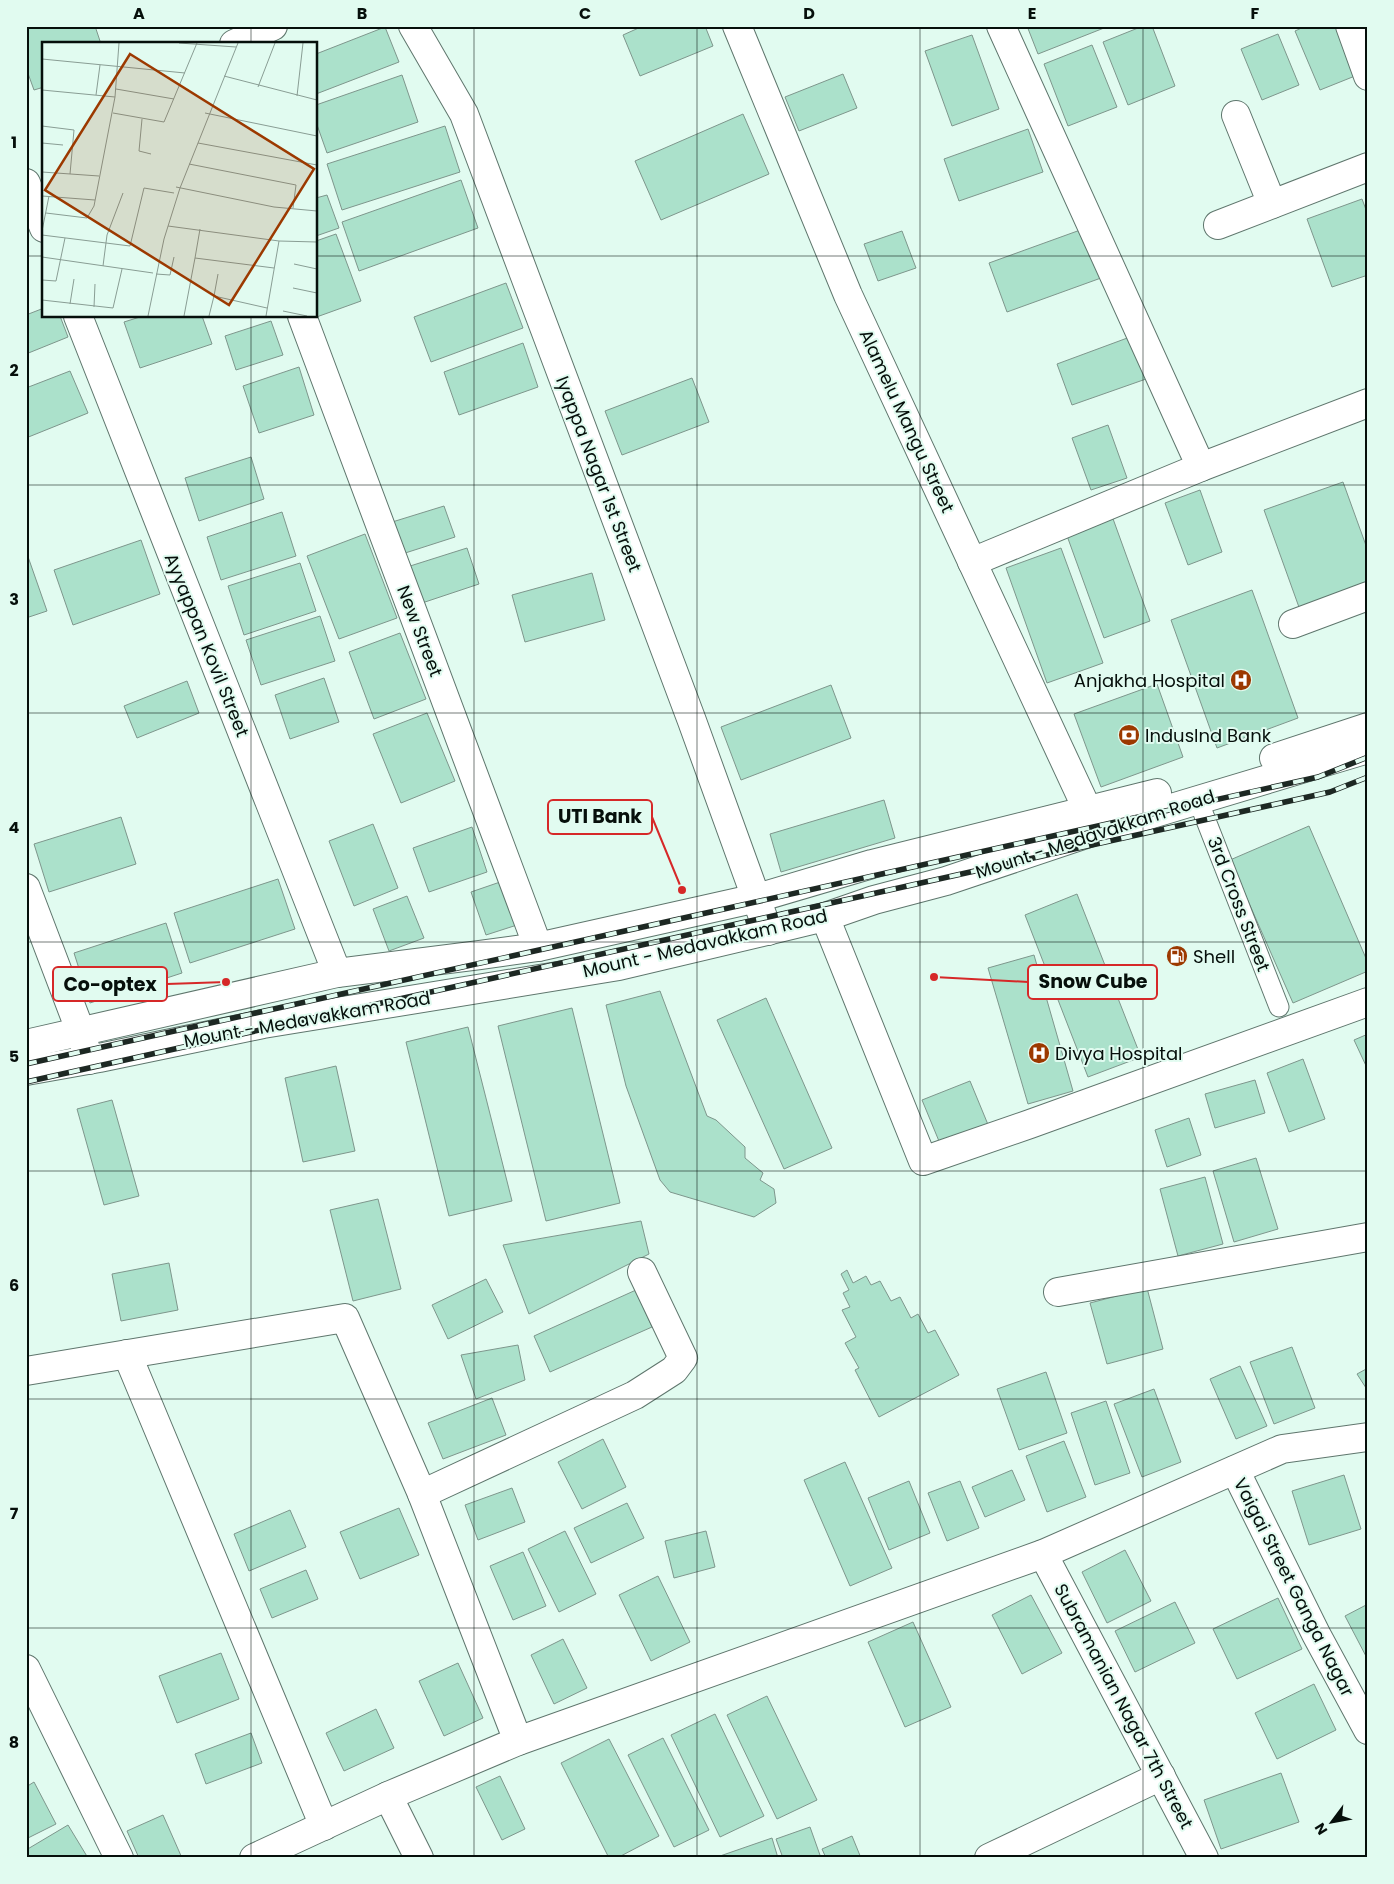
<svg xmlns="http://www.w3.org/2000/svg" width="1394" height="1884" font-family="Poppins,sans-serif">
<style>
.building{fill:#abe1cb;stroke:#7e968c}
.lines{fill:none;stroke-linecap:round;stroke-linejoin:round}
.lane-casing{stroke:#5f766d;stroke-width:21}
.street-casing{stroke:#5f766d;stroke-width:30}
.secondary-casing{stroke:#5f766d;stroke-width:30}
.primary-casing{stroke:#5f766d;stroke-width:30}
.lane{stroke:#fff;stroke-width:19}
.street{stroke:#fff;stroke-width:28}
.secondary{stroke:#fff;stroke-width:28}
.primary{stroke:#fff;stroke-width:28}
.rail-casing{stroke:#1d2823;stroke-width:5.5}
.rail{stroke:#e1fbf0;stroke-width:4;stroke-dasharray:11;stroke-linecap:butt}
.grid{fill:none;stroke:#060f0b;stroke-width:1;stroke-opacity:0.55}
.labels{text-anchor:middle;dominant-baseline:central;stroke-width:4;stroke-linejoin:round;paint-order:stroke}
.street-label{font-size:18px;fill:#060f0b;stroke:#e1fbf0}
.poi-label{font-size:18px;fill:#060f0b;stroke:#e1fbf0;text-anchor:start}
.inset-road{fill:none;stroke:#899d94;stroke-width:1}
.view{fill:#9c3900;fill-opacity:0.15;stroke:#9c3900;stroke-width:2.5}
.inset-edge{fill:none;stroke:#060f0b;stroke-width:2.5}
.leader{fill:none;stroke:#d62828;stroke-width:2}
.callout-dot{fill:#d62828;stroke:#e1fbf0;stroke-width:2}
.callout{fill:#e1fbf0;stroke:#d62828;stroke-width:2}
.callout-label{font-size:19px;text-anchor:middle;font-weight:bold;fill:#060f0b}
.neatline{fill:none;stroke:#060f0b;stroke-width:2}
.grid-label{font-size:16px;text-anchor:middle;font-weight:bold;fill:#060f0b}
</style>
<rect width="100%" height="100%" fill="#e1fbf0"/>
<g class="building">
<path d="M26,26H95L101,44H44V87L34,90L26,68Z"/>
<path d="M643,26H705L713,46L640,76L623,35Z"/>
<path d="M1027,26H1103L1104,28L1038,54Z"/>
<path d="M1143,26H1152L1175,86L1128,105L1103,42Z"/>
<path d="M1306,26H1346L1365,72L1320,90L1295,31Z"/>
<path d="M385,27L399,62L316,94V54Z"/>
<path d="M1278,34L1299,85L1262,100L1241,49Z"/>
<path d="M972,35L999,109L952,126L925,51Z"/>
<path d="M1092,45L1117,107L1068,126L1044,64Z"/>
<path d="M843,74L857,108L799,131L785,97Z"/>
<path d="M402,75L418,122L327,153L316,122V105Z"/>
<path d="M743,114L769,174L661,220L635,161Z"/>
<path d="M445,126L460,172L342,210L327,164Z"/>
<path d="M1028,129L1043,172L959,201L944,159Z"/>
<path d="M461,180L478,228L359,271L342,222Z"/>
<path d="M327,195L339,228L316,236V198Z"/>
<path d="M1362,199L1368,215V275L1332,287L1307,219Z"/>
<path d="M1083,229L1101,278L1007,312L989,263Z"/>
<path d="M902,231L916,268L878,281L864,244Z"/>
<path d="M336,234L361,301L311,319L316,316V241Z"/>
<path d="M506,283L523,328L431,362L414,317Z"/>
<path d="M44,308V316H60L68,337L26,354V315Z"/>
<path d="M143,316H202L212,344L140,368L124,322Z"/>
<path d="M271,321L283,355L236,370L225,336Z"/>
<path d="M1130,337L1146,379L1072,405L1057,364Z"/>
<path d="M523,343L538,387L459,415L444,372Z"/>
<path d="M299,367L314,415L259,433L243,386Z"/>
<path d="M70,371L88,413L26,438V388Z"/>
<path d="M692,378L709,422L622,455L605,411Z"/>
<path d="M1108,425L1127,478L1091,490L1072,438Z"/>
<path d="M251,457L264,499L199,521L185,478Z"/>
<path d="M1343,482L1368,551V585L1300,610L1264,510Z"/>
<path d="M1200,490L1222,552L1188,565L1165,503Z"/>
<path d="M444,506L455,537L399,555L389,523Z"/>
<path d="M282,512L296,556L221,580L207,537Z"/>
<path d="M1112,516L1150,621L1104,638L1066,533Z"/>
<path d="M365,534L397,618L339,639L307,556Z"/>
<path d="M141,540L160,594L73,625L54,570Z"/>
<path d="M467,548L479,584L419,604L407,567Z"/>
<path d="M1061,548L1103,663L1047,683L1006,568Z"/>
<path d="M26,551L47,611L26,618Z"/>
<path d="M300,563L316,611L244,635L228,586Z"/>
<path d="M592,573L605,620L525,642L512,595Z"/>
<path d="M1252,590L1298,718L1217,748L1171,620Z"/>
<path d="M320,616L335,661L261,685L246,640Z"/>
<path d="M400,633L426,699L374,719L349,652Z"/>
<path d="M324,678L339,722L290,739L275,695Z"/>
<path d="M187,681L199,713L137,738L124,706Z"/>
<path d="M1157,684L1183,757L1101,787L1074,714Z"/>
<path d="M831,685L851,738L741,780L721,727Z"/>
<path d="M427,713L455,781L401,803L373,734Z"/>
<path d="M884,800L895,838L781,872L770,834Z"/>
<path d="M121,817L136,864L49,892L34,844Z"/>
<path d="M373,824L398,888L354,906L329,841Z"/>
<path d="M1309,826L1368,963V971L1293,1003L1230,860Z"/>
<path d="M472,827L487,872L429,892L413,848Z"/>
<path d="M278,879L295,929L190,963L174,913Z"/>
<path d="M503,881L517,925L486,935L471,892Z"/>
<path d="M1077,894L1141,1057L1088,1077L1025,915Z"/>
<path d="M407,896L424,938L389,951L373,909Z"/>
<path d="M166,923L182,973L90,1003L74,953Z"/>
<path d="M1034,955L1073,1091L1028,1104L988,968Z"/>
<path d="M660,991L707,1116L716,1120L745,1147V1158L763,1173L760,1180L774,1189L776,1203L754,1217L670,1192L660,1180L626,1086L606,1005Z"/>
<path d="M766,998L832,1148L784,1169L717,1020Z"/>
<path d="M572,1008L620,1203L546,1221L498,1026Z"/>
<path d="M468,1027L512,1201L449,1216L406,1042Z"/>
<path d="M1368,1034V1070L1354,1040Z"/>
<path d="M1303,1059L1325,1119L1289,1132L1267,1073Z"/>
<path d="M336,1066L355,1151L303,1162L285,1078Z"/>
<path d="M1255,1080L1265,1113L1215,1128L1205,1094Z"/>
<path d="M970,1081L989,1127L941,1146L922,1100Z"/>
<path d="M112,1100L139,1196L104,1205L77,1109Z"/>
<path d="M1189,1118L1201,1155L1167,1167L1155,1130Z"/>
<path d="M1256,1158L1278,1229L1234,1242L1213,1171Z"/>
<path d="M1205,1177L1223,1244L1178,1256L1160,1189Z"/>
<path d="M378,1199L401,1289L353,1301L330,1210Z"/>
<path d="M641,1221L649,1254L529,1314L503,1245Z"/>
<path d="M169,1263L178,1310L121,1321L112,1274Z"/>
<path d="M847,1270L853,1283L866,1276L871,1285L880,1281L891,1301L900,1297L911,1318L918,1314L928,1333L935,1330L959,1375L879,1417L855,1370L859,1368L845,1343L856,1337L842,1310L850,1307L843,1293L849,1290L841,1274Z"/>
<path d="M486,1279L503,1312L448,1339L432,1305Z"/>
<path d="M1147,1288L1163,1349L1107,1364L1090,1303Z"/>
<path d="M636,1290L652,1327L550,1372L534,1336Z"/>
<path d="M518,1345L525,1380L476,1399L461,1355Z"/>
<path d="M1292,1347L1315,1408L1274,1424L1250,1362Z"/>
<path d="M1240,1366L1267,1426L1236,1439L1210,1379Z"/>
<path d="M1368,1368V1391L1357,1374Z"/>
<path d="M1046,1372L1067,1433L1019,1450L997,1389Z"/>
<path d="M1154,1389L1181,1462L1142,1477L1114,1404Z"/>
<path d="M492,1398L506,1435L443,1459L428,1423Z"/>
<path d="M1106,1401L1130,1473L1095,1485L1071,1413Z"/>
<path d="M603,1439L626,1487L582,1509L558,1462Z"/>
<path d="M1064,1441L1086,1497L1047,1512L1026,1456Z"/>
<path d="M845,1462L892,1568L850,1586L804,1480Z"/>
<path d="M1012,1470L1025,1500L985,1517L972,1487Z"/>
<path d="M1344,1475L1361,1529L1309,1545L1292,1491Z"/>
<path d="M909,1481L930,1533L889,1550L868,1498Z"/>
<path d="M960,1481L979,1528L947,1541L928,1493Z"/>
<path d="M512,1488L525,1522L478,1540L465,1505Z"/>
<path d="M627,1503L644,1538L591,1563L574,1528Z"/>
<path d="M399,1508L419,1555L360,1579L340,1532Z"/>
<path d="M290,1510L306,1547L249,1571L234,1534Z"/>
<path d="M565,1531L596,1594L559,1612L528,1549Z"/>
<path d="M706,1531L715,1567L674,1578L665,1541Z"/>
<path d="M1125,1550L1151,1601L1107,1623L1082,1572Z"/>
<path d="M523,1552L546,1606L513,1620L490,1566Z"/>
<path d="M306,1570L318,1599L272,1618L260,1589Z"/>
<path d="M658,1576L690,1642L651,1661L619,1595Z"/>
<path d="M1031,1595L1062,1653L1022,1674L992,1615Z"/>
<path d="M1278,1598L1302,1649L1237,1679L1213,1629Z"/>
<path d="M1175,1602L1195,1643L1135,1672L1115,1631Z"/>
<path d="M1368,1604V1660L1345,1616Z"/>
<path d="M913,1622L951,1707L905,1727L868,1642Z"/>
<path d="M563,1639L587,1688L554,1704L531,1655Z"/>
<path d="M221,1653L239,1699L177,1723L159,1676Z"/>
<path d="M458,1663L483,1718L444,1736L419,1681Z"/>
<path d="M1314,1684L1336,1730L1277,1759L1255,1713Z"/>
<path d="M767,1696L817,1800L777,1819L727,1715Z"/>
<path d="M376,1709L394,1748L344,1771L326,1733Z"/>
<path d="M715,1714L764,1816L720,1837L671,1735Z"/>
<path d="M251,1733L262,1763L206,1784L195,1754Z"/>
<path d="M663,1738L709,1830L674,1847L628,1755Z"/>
<path d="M609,1739L659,1836L617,1858H609L561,1763Z"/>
<path d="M1281,1773L1299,1822L1221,1849L1204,1800Z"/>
<path d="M500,1776L525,1829L502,1840L476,1787Z"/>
<path d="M34,1782L56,1824L26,1839V1787Z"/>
<path d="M163,1815L182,1858H139L127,1831Z"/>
<path d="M68,1825L88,1858H26V1850Z"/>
<path d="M810,1827L821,1858H783L776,1839Z"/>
<path d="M852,1836L861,1858H826L822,1849Z"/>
<path d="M772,1838L778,1858H720V1856Z"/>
</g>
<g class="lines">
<g class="lane-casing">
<path id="lane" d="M1198,800L1279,1007"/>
</g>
<g class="street-casing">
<g id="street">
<path d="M413,26L464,114L692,721L768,931"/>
<path d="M737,26L848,295L1088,811"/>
<path d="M1350,26L1368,76"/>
<path d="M234,44L273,26"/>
<path d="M1236,115L1272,204"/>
<path d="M26,183L44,228"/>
<path d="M1218,225L1368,167"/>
<path d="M78,316L337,973"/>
<path d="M302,316L538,947"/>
<path d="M1201,467L1368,403"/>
<path d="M972,562L1201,467L1001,26"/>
<path d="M1293,624L1368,596"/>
<path d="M825,917L923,1161L1030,1124L1368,1002"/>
<path d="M1058,1292L1368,1237"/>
<path d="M127,1354L324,1826"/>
<path d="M26,1371L345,1318L422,1494L518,1741"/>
<path d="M1235,1470L1316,1634L1368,1730"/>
<path d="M422,1494L635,1395L674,1370L683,1358L642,1272"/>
<path d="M1043,1554L1204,1858"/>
<path d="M26,1669L119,1858"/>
<path d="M388,1796L419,1858"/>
<path d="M254,1858L388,1796L518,1741L1043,1554L1282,1449L1368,1437"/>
<path d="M989,1858L1161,1776"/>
</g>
</g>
<g class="secondary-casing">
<path id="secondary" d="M26,888L80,1030L89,1060"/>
</g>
<g class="primary-casing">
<g id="primary">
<path d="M1274,758L1368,727"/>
<path d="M26,1044L337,973L480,955L538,947L757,898L872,864L1157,793"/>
<path d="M26,1071L99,1058L263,1024L619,966L825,917L874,900L946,881L1095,831L1368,749"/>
</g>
</g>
<use href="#lane" class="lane"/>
<use href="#street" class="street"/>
<use href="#secondary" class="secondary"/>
<use href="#primary" class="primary"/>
<g class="rail-casing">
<g id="rail">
<path d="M26,1064L1318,777L1368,757"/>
<path d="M26,1082L1330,792L1368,777"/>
</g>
</g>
<use href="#rail" class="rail"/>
</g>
<path class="grid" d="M251,26V44M474,26V1858M697,26V1858M920,26V1858M1143,26V1858M26,256H44M316,256H1368M251,316V1858M26,485H1368M26,713H1368M26,942H1368M26,1171H1368M26,1399H1368M26,1628H1368"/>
<defs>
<g id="hospital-disc" transform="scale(1.125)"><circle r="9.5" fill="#9c3900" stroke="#e1fbf0"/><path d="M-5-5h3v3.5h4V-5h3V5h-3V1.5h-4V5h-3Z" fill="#fff"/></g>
<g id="bank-disc" transform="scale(1.125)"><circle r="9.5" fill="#9c3900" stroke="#e1fbf0"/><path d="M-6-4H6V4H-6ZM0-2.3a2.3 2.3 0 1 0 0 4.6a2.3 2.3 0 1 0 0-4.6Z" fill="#fff"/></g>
<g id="fuel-disc" transform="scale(1.125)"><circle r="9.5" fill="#9c3900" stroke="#e1fbf0"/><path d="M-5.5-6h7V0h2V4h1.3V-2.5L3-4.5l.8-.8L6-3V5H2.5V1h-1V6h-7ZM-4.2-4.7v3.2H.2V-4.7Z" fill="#fff"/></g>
</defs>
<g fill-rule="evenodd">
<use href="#hospital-disc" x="1241" y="680"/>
<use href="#bank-disc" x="1129" y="735"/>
<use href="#fuel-disc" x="1177" y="956"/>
<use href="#hospital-disc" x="1039" y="1053"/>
</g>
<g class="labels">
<g class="street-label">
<text transform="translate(907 421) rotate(65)">Alamelu Mangu Street</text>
<text transform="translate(599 474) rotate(69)">Iyappa Nagar 1st Street</text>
<text transform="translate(420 631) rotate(69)">New Street</text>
<text transform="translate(207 645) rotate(68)">Ayyappan Kovil Street</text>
<text transform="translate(1095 834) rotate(-18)">Mount - Medavakkam Road</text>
<text transform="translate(1239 904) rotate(69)">3rd Cross Street</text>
<text transform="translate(705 943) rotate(-13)">Mount - Medavakkam Road</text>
<text transform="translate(307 1019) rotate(-10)">Mount - Medavakkam Road</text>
<text transform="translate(1294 1587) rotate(63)">Vaigai Street Ganga Nagar</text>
<text transform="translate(1124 1706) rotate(62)">Subramanian Nagar 7th Street</text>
</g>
<g class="poi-label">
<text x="1225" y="680" text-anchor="end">Anjakha Hospital</text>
<text x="1145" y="735">IndusInd Bank</text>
<text x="1193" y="956">Shell</text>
<text x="1055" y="1053">Divya Hospital</text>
</g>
</g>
<g transform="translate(42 42)">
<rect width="275" height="275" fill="#e1fbf0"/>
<path class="inset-road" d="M137,1L194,5M0,17L143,31M182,34L275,58M216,45L233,1M74,47L132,57M0,48L73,55M54,53L58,23M255,54L261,1M71,71L122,80L155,1M163,71L275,94M100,77L97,109L109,112M0,84L32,88L28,132M0,101L21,103M156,101L275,123M147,122L254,143L251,166M0,130L57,134M134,145L232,165L275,169M0,154L53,158M4,171L45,176L52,164L73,55L77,1M126,184L237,199L275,200M158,187L153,216L232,226M0,189L7,154M0,193L88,204L102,146L132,151M0,215L111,231M252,222L275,227M61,224L65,193L81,151M114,232L128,233L132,215M0,238L14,239L23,196M251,246L275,251M172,254L176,232M0,258L71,266L80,227M28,262L32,237M52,265L53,242M241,269L265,274M106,274L122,197L138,146L196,1M142,274L153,216M167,274L172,254L225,266M224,274L237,199"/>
<path class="view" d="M88,12L272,127L187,263L3,148Z"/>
<rect width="275" height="275" class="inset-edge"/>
</g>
<path class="leader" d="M682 890L652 817M934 977L1028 982M226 982L167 984"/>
<g class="callout-dot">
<circle cx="682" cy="890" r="5"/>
<circle cx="934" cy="977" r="5"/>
<circle cx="226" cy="982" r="5"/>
</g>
<g class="callout">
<rect x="548" y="800" width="104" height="34" rx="5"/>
<rect x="1028" y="965" width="129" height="34" rx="5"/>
<rect x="53" y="967" width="114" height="34" rx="5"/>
</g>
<g class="callout-label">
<text x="600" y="823">UTI Bank</text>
<text x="1093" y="988">Snow Cube</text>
<text x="110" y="991">Co-optex</text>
</g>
<rect width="1394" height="1884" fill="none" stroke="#e1fbf0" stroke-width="55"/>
<g transform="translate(1332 1822) rotate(238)" stroke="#e1fbf0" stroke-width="4" paint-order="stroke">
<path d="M0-4L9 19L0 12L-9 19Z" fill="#060f0b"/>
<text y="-8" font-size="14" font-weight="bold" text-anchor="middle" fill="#060f0b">N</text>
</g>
<rect x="28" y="28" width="1338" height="1828" class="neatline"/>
<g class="grid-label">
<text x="139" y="19">A</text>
<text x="362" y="19">B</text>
<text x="585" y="19">C</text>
<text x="809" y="19">D</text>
<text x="1032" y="19">E</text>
<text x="1255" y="19">F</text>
<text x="14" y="148">1</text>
<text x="14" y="376">2</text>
<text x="14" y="605">3</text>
<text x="14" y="833">4</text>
<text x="14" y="1062">5</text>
<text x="14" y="1291">6</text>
<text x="14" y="1519">7</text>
<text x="14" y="1748">8</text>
</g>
</svg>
